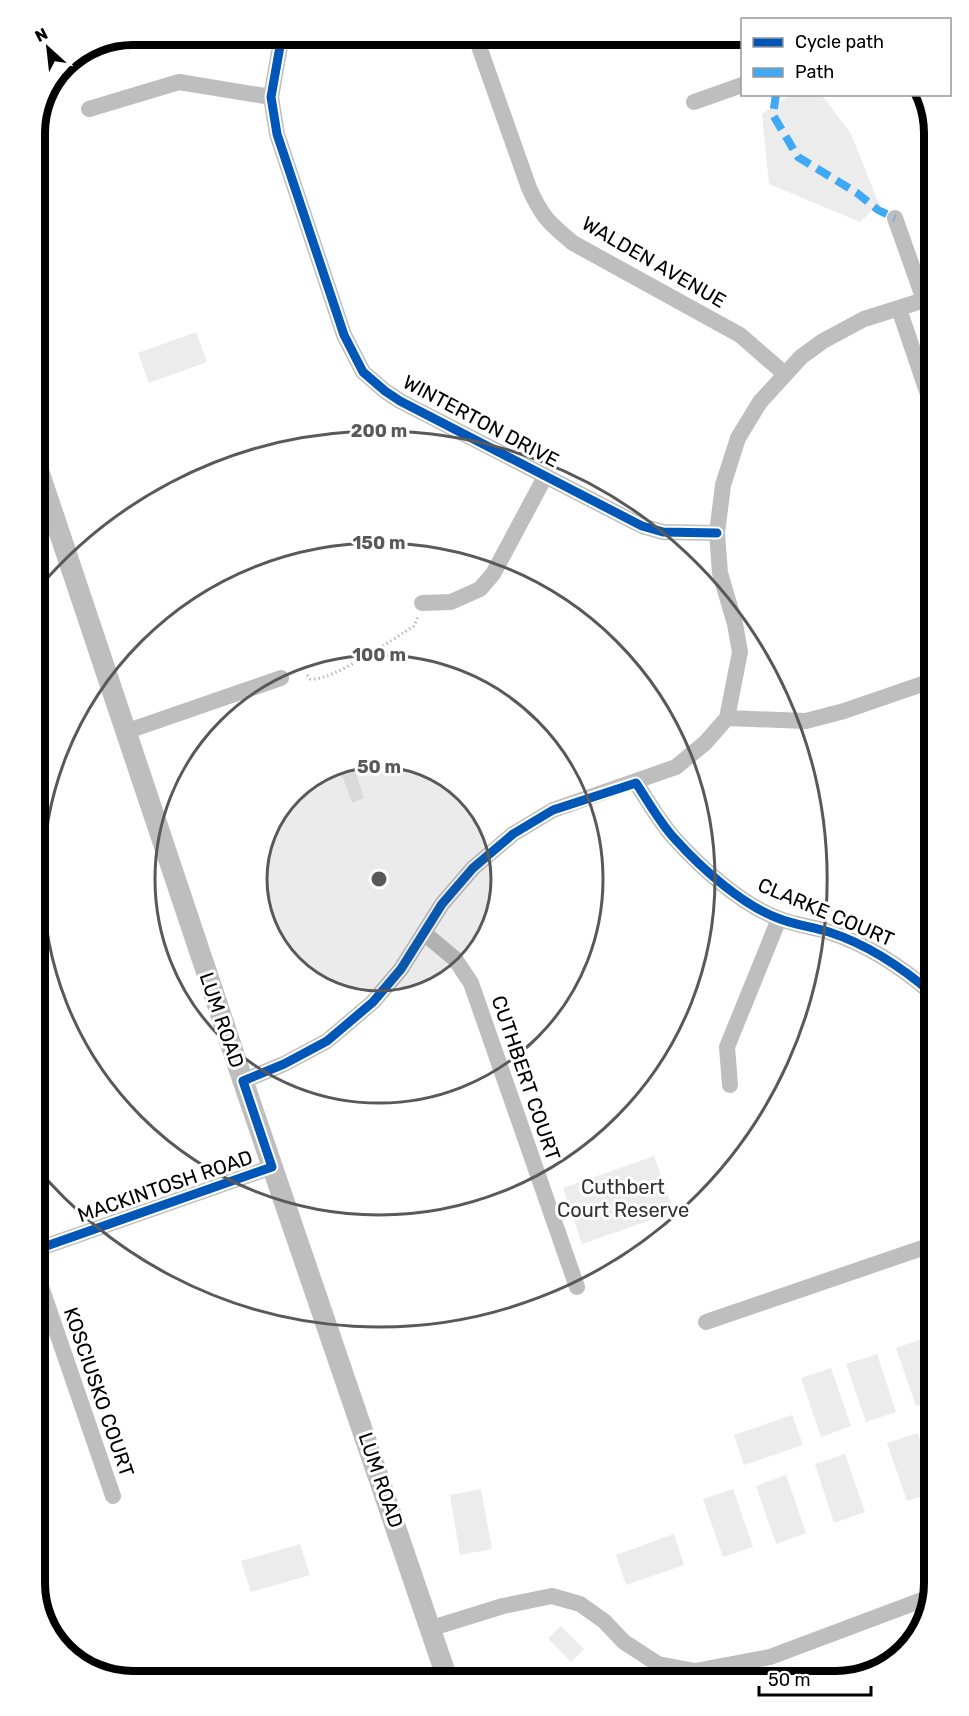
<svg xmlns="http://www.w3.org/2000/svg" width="969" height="1716" font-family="Rubik,sans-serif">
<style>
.green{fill:#ececec}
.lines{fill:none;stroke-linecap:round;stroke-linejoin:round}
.path{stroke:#b9b9b9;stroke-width:3;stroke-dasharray:1.5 3;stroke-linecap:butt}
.minor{stroke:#bebebe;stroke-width:16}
.tertiary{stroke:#bebebe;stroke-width:21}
.quiet{stroke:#3fa9f5;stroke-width:8;stroke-dasharray:15 8;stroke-linecap:butt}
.cycleway-casing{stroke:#fff;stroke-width:13}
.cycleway{stroke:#0057b8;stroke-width:9}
.ring{fill:none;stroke:#595959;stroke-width:3}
.labels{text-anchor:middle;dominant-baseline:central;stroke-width:6;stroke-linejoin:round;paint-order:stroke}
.street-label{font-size:20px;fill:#000;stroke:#fff}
.park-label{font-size:20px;fill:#333;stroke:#fff}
.rim{fill:none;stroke:#000;stroke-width:8}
.centre{fill:#595959;stroke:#fff;stroke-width:3}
.ring-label{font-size:18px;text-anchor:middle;font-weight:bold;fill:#595959;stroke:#fff;stroke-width:6;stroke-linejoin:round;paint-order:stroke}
</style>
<rect width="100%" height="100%" fill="#fff"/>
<g class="green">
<path d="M792,94L822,95L851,134L879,204L860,222L769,184L762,114Z"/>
<path d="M196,332L207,362L149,383L138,353Z"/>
<path d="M355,771L364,798L352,803L342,775Z"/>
<path d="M654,1156L674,1212L582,1244L563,1188Z"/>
<path d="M927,1337L934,1360V1399L916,1406L896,1348Z"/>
<path d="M877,1354L896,1412L866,1422L846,1364Z"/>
<path d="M831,1368L851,1426L821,1437L801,1378Z"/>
<path d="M792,1415L803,1445L744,1465L734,1435Z"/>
<path d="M918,1433L934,1483V1492L907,1501L887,1443Z"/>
<path d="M845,1454L865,1512L834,1523L815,1464Z"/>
<path d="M786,1475L806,1533L776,1544L756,1486Z"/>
<path d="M481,1489L492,1549L460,1555L450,1495Z"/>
<path d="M733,1489L753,1547L723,1557L703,1499Z"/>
<path d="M674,1534L684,1565L626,1585L616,1555Z"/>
<path d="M300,1544L310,1575L251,1592L241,1561Z"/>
<path d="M561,1626L584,1649L571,1662L548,1638Z"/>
</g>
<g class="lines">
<path class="path" d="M307,675L310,679C331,682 393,639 414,626L418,616"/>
<g class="minor">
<path d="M282,35L271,97L277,134L344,335L363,372L385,391L400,401L642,526L663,532L717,533"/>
<path d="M475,35L529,188C542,217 549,223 573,243L740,335L785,374"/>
<path d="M694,102L742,85"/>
<path d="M89,109L179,82L271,97"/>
<path d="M895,218L924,300"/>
<path d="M899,309L934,412"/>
<path d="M422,603L451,602L480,589L493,574L546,475"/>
<path d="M727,718L806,721L844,711L934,680"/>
<path d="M125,732L281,678"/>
<path d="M636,783C648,801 660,823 675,839C701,868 743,906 780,919C796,925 813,927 829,932C869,945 903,968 934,995"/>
<path d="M424,933L455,959L471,983L577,1287"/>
<path d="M243,1081L284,1064L327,1041L373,1002L401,969L442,904L473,868L513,834L553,810L676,767L705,743L727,718L740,652L735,624L720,573L717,533L723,485L738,438L760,402L801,357L823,341L864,319L934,297"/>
<path d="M730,1085L727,1047L779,919"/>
<path d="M35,1250L272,1167"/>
<path d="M35,1269L113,1496"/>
<path d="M706,1322L934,1244"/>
<path d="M432,1628L503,1606L552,1596L580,1604L604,1621L624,1642L658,1664L695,1671L770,1657L930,1597"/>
</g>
<path class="tertiary" d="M35,460L243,1081L448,1681"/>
<path class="quiet" d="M776,94L773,115L798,157L857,193L878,210L895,218"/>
<g class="cycleway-casing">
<g id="cycleway">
<path d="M282,35L271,97L277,134L344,335L363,372L385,391L400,401L642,526L663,532L717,533"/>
<path d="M35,1250L272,1167L243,1081L284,1064L327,1041L373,1002L401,969L442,904L473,868L513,834L553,810L636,783C648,801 660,823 675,839C701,868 743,906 780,919C796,925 813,927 829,932C869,945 903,968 934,995"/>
</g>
</g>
<use href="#cycleway" class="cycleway"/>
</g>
<circle cx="379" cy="879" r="112" fill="#595959" fill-opacity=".12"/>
<g class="ring">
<circle cx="379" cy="879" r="112"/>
<circle cx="379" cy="879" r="224"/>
<circle cx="379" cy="879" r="336"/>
<path d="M36 591A448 448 0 1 1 36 1167"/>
</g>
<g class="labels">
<g class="street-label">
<text transform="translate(654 262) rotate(30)">WALDEN AVENUE</text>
<text transform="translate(481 421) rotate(28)">WINTERTON DRIVE</text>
<text transform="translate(826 912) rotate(23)">CLARKE COURT</text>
<text transform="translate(222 1020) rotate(71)">LUM ROAD</text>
<text transform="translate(526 1078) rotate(71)">CUTHBERT COURT</text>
<text transform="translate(165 1186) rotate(-19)">MACKINTOSH ROAD</text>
<text transform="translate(99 1392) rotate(71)">KOSCIUSKO COURT</text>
<text transform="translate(381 1480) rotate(71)">LUM ROAD</text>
</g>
<g class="park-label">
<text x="623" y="1187">Cuthbert<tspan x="623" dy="23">Court Reserve</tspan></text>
</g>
</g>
<path d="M0 0H969V1716H0ZM133 45H836A88 88 0 0 1 924 133V1583A88 88 0 0 1 836 1671H133A88 88 0 0 1 45 1583V133A88 88 0 0 1 133 45Z" fill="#fff" fill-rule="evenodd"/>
<path class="rim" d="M133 45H836A88 88 0 0 1 924 133V1583A88 88 0 0 1 836 1671H133A88 88 0 0 1 45 1583V133A88 88 0 0 1 133 45Z"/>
<circle cx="379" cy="879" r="9" class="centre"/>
<g class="ring-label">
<text x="379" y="437">200 m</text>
<text x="379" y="549">150 m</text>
<text x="379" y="661">100 m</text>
<text x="379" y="773">50 m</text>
</g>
<rect x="741" y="18" width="210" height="78" fill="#ffffff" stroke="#999999" stroke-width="1.5"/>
<rect x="753" y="38" width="30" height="9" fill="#0057b8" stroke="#999999" stroke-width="1.5"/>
<text x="795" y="48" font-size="18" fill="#000000">Cycle path</text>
<rect x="753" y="68" width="30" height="9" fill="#3fa9f5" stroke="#999999" stroke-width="1.5"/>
<text x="795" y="78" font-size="18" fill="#000000">Path</text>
<g transform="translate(48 48) rotate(333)" stroke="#ffffff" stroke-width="4.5" paint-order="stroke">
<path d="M0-4.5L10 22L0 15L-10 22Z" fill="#000000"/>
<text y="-9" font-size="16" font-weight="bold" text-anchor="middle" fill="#000000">N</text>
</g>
<path d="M759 1686v9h112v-9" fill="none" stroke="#000000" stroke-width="3"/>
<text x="768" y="1686" font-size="18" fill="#000000" stroke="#ffffff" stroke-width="4.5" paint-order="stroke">50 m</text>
</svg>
